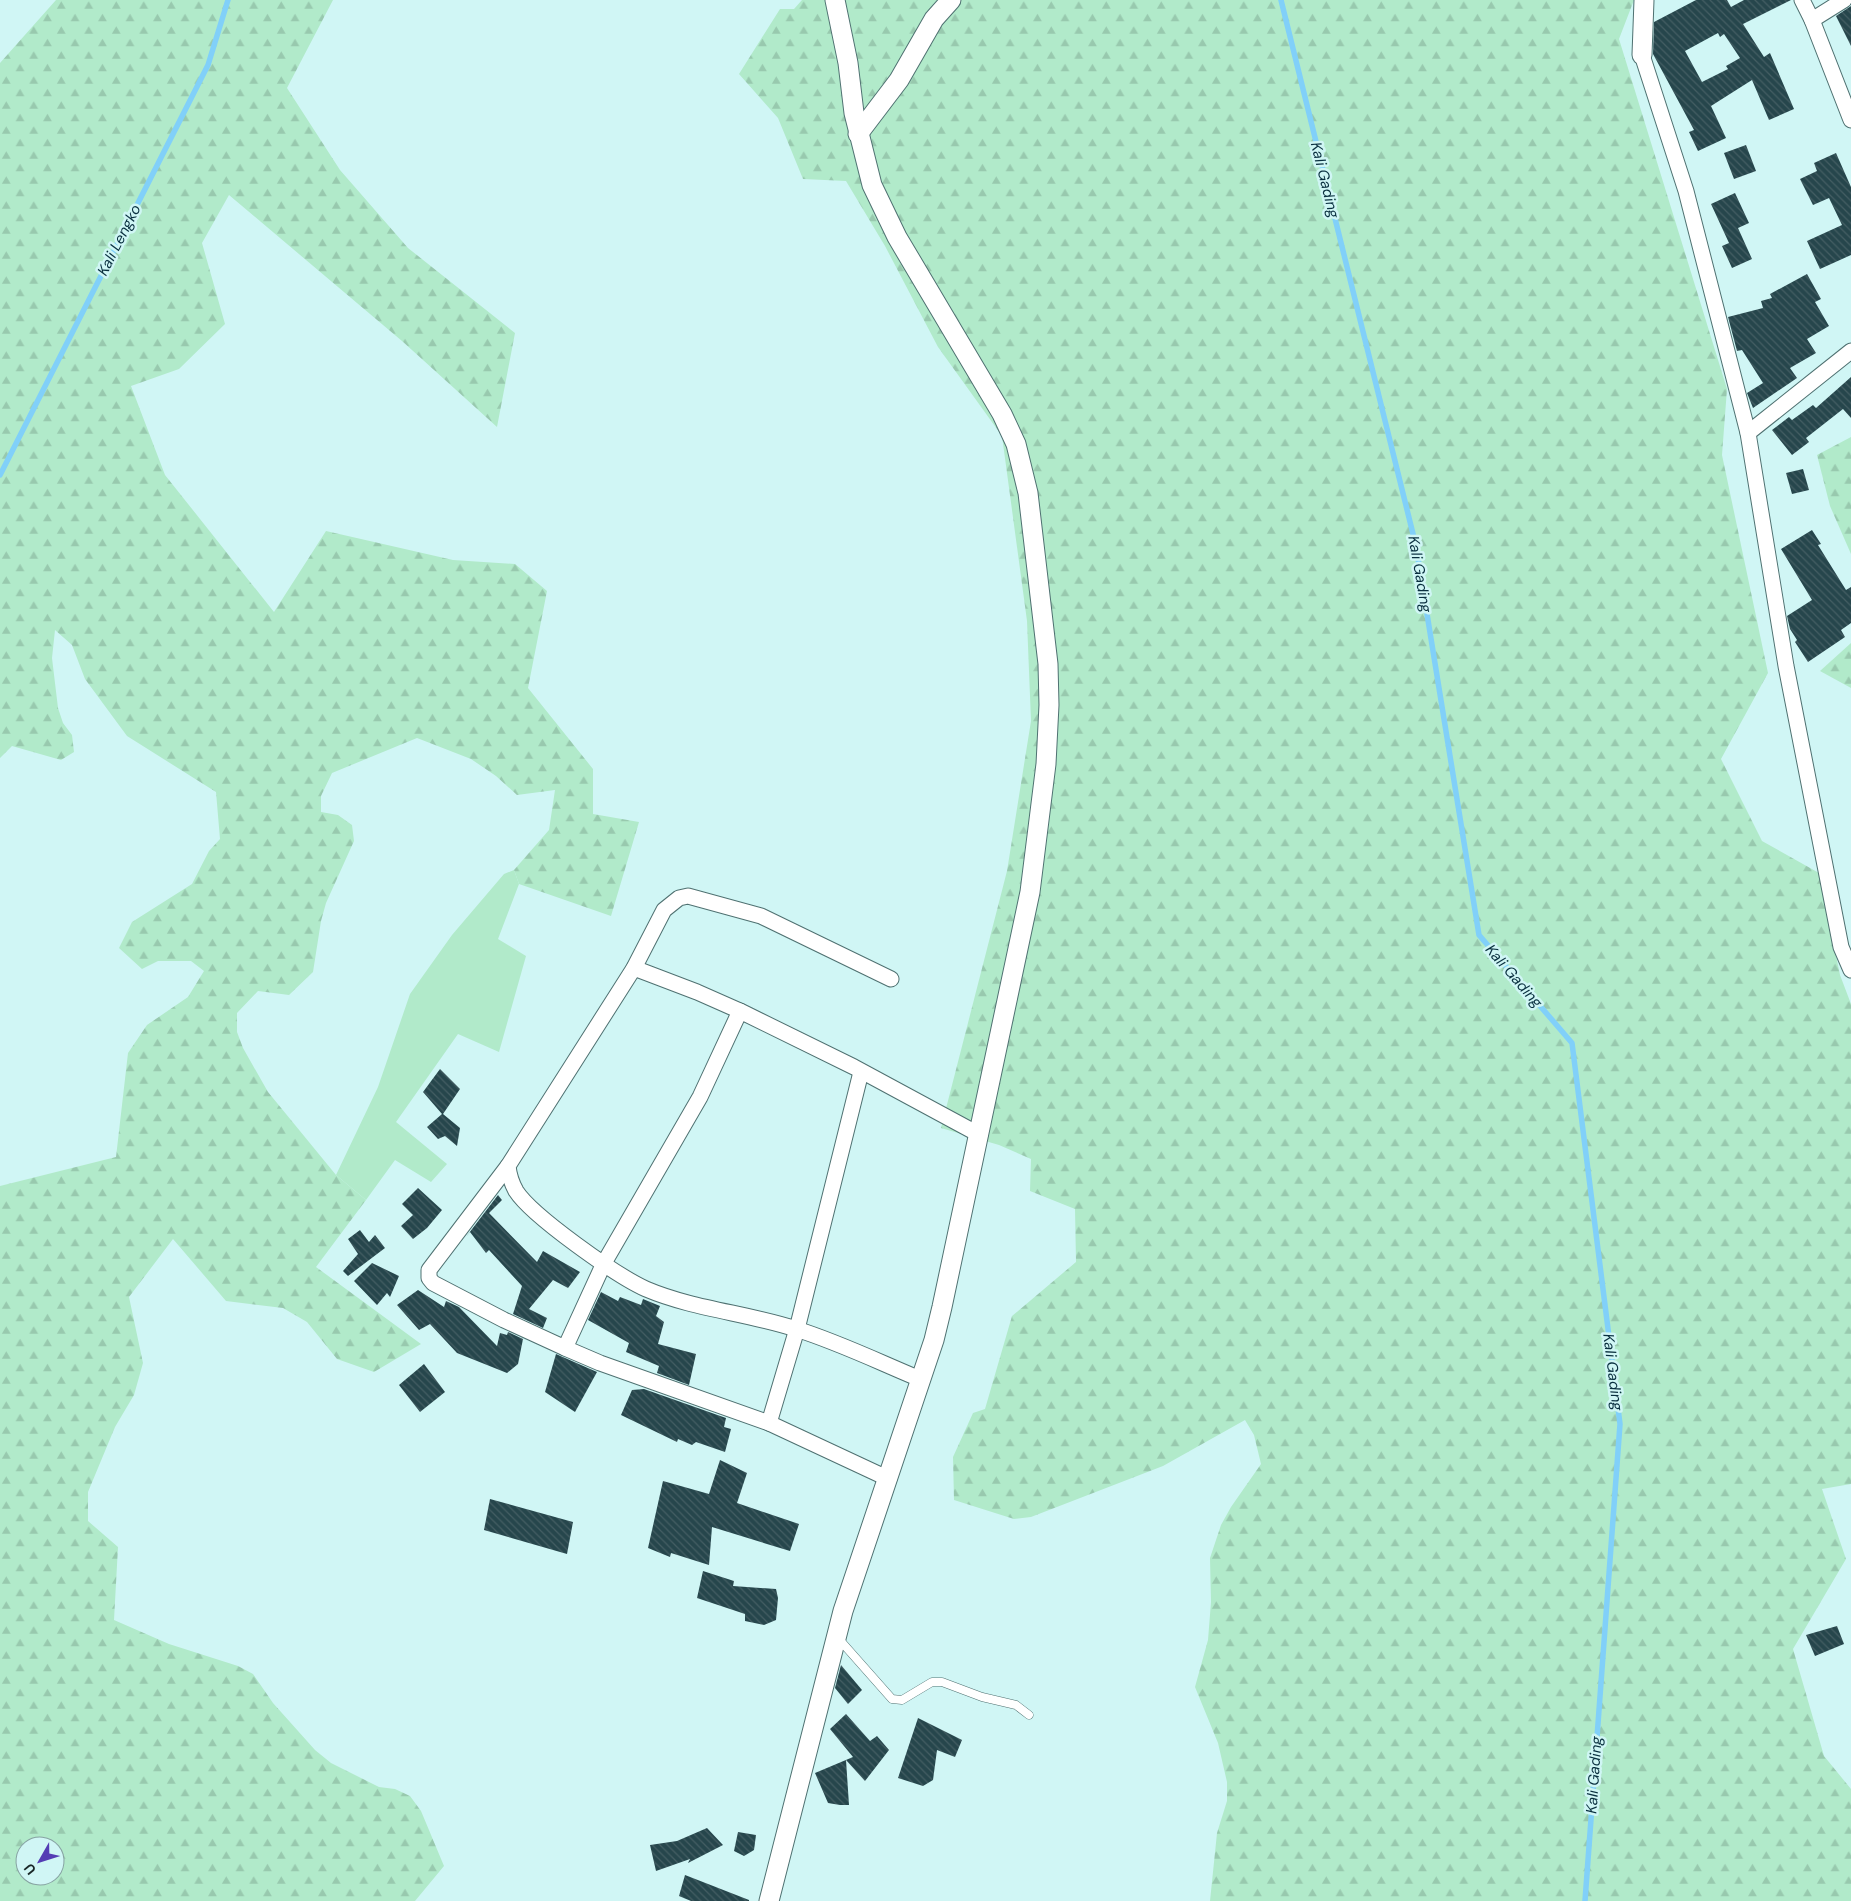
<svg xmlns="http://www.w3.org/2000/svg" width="1851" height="1901" font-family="'DM Sans',sans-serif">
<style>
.green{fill:#b1eaca}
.forest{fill:url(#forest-firs);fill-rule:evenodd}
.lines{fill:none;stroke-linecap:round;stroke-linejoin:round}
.stream{stroke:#81d0f9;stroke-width:5.5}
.building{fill:url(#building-back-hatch);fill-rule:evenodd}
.service-casing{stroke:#4f7171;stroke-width:9}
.minor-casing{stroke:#4f7171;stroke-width:17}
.tertiary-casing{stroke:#4f7171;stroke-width:21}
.service{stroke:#fff;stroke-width:8}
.minor{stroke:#fff;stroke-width:15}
.tertiary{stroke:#fff;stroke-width:19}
.labels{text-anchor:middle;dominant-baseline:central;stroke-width:5;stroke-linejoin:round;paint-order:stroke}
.water-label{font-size:15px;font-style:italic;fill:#092f3f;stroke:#d0f6f5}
</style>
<defs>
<pattern id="forest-firs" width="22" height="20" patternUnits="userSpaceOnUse" patternTransform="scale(1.25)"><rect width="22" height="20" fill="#b1eaca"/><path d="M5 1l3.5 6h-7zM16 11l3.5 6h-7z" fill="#98c9ae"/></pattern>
<pattern id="building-back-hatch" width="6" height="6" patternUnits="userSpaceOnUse" patternTransform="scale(1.25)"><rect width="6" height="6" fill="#26464c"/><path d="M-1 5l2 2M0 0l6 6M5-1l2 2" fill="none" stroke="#445e63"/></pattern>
</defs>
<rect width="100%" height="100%" fill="#d0f6f5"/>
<path class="green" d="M514,870L519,884L498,939L526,956L499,1052L458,1034L396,1122L447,1164L431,1182L395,1160L366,1200L336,1175L378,1087L410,994L452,935L504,874Z"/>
<g class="forest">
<path d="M56,0H333L287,88L340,170L408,248L515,333L497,427L402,341L229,195L202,243L225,324L179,369L131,386L165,475L274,612L326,531L453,560L515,564L547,591L528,688L593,769V814L639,822L611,916L519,884L514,870L549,830L555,790L517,795L496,776L471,759L417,738L332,773L321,796V812L338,815L352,825L354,841L326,903L321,921L313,972L289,995L258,991L237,1013V1032L243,1048L268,1092L336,1175L366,1200L316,1267L421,1344L374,1372L337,1359L307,1322L283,1308L226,1301L173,1239L129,1297L143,1363L134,1395L115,1427L88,1492V1521L118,1547L114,1620L169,1644L238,1666L253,1674L273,1703L315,1750L331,1763L379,1787L395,1789L410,1796L421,1811L444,1866L415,1901H0V1186L116,1157L128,1053L147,1025L188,997L204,971L191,961H158L142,969L119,948L132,922L192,884L209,851L220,839L216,792L127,736L85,679L72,645L55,630L52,658L58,708L63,723L72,735L74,752L61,760L12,746L0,758V63ZM25,1846H55V1876H25Z"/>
<path d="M802,0H1634L1619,39L1727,389L1722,455L1768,673L1721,759L1762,841L1819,873L1840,975L1851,1004V1484L1822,1489L1846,1559L1793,1649L1824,1756L1851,1789V1901H1210L1217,1833L1227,1801V1782L1218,1743L1195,1687L1208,1640L1211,1602L1210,1558L1221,1525L1231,1507L1261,1464L1254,1435L1245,1420L1163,1466L1031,1517L1014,1519L954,1500L953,1457L973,1413L985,1409L1012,1316L1076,1262L1075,1209L1030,1191L1031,1159L999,1145L941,1128L1007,871L1031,721L1027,621L1002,436L938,347L885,246L846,181L803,179L778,118L739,74L780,9H794Z"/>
<path d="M1851,437V554L1830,506L1817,455Z"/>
<path d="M1851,643V688L1820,671Z"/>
</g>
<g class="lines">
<g class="stream">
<path d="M1281,0L1416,546L1479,935L1572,1043L1620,1424L1585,1901"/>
<path d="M0,475L208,65L228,0"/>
</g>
</g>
<g class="building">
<path d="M1696,0H1727L1731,7L1744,0H1791L1743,24L1764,57L1770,53L1794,109L1769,120L1752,80L1711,106L1726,138L1698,151L1689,132L1694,130L1653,54L1654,22ZM1718,33L1720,37L1724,34L1740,58L1726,66L1728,69L1702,82L1685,51Z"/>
<path d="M1851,6V46L1836,16Z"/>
<path d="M1746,145L1756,171L1734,179L1724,153Z"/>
<path d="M1836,153L1851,187V255L1820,269L1807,241L1842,225L1829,198L1813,205L1800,179L1817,171L1814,163Z"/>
<path d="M1735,193L1749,223L1738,228L1752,259L1732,268L1722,246L1729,243L1711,204Z"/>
<path d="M1807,274L1821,299L1815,302L1829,326L1807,339L1816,353L1790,368L1797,378L1753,408L1747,393L1763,383L1742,350L1737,351L1728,317L1763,308L1761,301L1772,298L1770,294Z"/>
<path d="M1851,377V418L1843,409L1806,438L1809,442L1792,455L1772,430L1789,417L1792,420L1813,405L1816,408Z"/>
<path d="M1803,469L1809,490L1792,494L1786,473Z"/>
<path d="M1812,530L1821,544L1818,545L1846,590L1851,587V623L1841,630L1845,637L1808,662L1795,642L1797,640L1790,629L1787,616L1812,600L1781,549Z"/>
<path d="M440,1069L460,1089L443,1114L460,1128L457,1146L445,1136L438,1139L427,1127L442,1114L423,1092Z"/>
<path d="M418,1188L442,1210L427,1228L413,1239L401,1226L413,1215L402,1204Z"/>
<path d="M498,1195L502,1200L489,1213L537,1262L543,1251L580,1272L568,1288L553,1280L529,1309L547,1318L543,1328L513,1314L522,1286L489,1250L486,1253L470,1232L466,1237Z"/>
<path d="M360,1230L369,1242L375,1235L385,1248L348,1276L343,1271L358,1254L348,1239Z"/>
<path d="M372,1263L399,1276L390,1297L387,1293L377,1305L354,1281Z"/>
<path d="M418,1290L444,1307L446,1301L459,1307L497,1346L500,1333L507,1335L508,1332L523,1339L518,1364L507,1373L457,1353L430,1324L419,1330L397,1305Z"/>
<path d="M601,1292L618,1301L620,1297L641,1305L643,1299L660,1306L656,1316L664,1322L658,1344L696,1354L689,1385L657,1373L659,1366L626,1352L629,1343L588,1320Z"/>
<path d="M556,1354L597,1372L575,1412L545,1392Z"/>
<path d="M424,1364L445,1392L420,1412L399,1385Z"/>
<path d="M644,1389L726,1418L724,1427L731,1429L725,1452L696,1442L692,1445L678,1439L677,1442L621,1415L632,1390Z"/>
<path d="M720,1460L747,1473L737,1503L799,1524L790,1551L712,1527L709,1565L671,1553L670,1557L648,1548L663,1481L709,1494Z"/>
<path d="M490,1499L573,1522L567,1554L484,1530Z"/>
<path d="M703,1571L734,1581L733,1586L776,1589L778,1598L776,1620L764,1625L745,1621V1614L697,1598Z"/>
<path d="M1837,1626L1844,1644L1815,1656L1806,1635Z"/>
<path d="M841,1665L862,1690L848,1704L835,1688Z"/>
<path d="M846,1714L870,1741L877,1736L889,1750L865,1781L846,1760L849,1805H840L828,1803L815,1773L853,1757L830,1729Z"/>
<path d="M918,1718L962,1740L955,1757L937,1750L933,1780L923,1786L898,1778Z"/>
<path d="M707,1828L723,1845L688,1863L690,1859L656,1871L650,1845L677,1841Z"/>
<path d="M738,1832L756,1835L754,1850L744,1856L734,1851Z"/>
<path d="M685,1875L749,1900V1901H691L679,1896Z"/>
</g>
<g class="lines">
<g class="service-casing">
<path id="service" d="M838,1638L892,1699L902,1700L932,1682H942L982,1697L1016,1705L1029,1715"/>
</g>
<g class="minor-casing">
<g id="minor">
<path d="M1802,0L1812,20L1851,120"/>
<path d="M1812,20L1844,0"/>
<path d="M1642,55L1686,191L1748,433L1786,666L1841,947L1851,970"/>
<path d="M1748,433L1851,351"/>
<path d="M634,968L697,992L740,1011"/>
<path d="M891,979L761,916L688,896L679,898L664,910L634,968L508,1166C509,1175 511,1182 516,1191C532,1216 617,1276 646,1289C693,1309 747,1313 796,1329C838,1342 879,1362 920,1379"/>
<path d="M508,1166L429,1270V1278L433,1283L504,1320L565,1348L600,1363L769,1423L889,1479"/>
<path d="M565,1348L604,1263L700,1097L740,1011L854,1067L980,1135"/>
<path d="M769,1423L797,1329L861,1072"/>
</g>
</g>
<g class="tertiary-casing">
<g id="tertiary">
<path d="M1642,55L1644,0"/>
<path d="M858,134L899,80L934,19L951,0"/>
<path d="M769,1901L843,1611L934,1340L942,1307L1030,892L1046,764L1049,705L1048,664L1028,493L1016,444L1002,414L897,237L872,185L854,113L848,63L835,0"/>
</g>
</g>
<use href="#service" class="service"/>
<use href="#minor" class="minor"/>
<use href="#tertiary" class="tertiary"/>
</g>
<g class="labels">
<g class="water-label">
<text transform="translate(1325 180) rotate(76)">Kali Gading</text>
<text transform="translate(119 240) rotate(-63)">Kali Lengko</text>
<text transform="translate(1420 574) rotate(80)">Kali Gading</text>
<text transform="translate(1514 976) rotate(49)">Kali Gading</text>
<text transform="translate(1613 1372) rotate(83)">Kali Gading</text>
<text transform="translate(1594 1775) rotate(-86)">Kali Gading</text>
</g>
</g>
<g transform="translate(40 1861) rotate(231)"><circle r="24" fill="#d0f6f5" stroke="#87a3a3"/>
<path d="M0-4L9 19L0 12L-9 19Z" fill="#543db4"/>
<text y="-8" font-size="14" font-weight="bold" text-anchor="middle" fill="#192727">U</text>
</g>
</svg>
